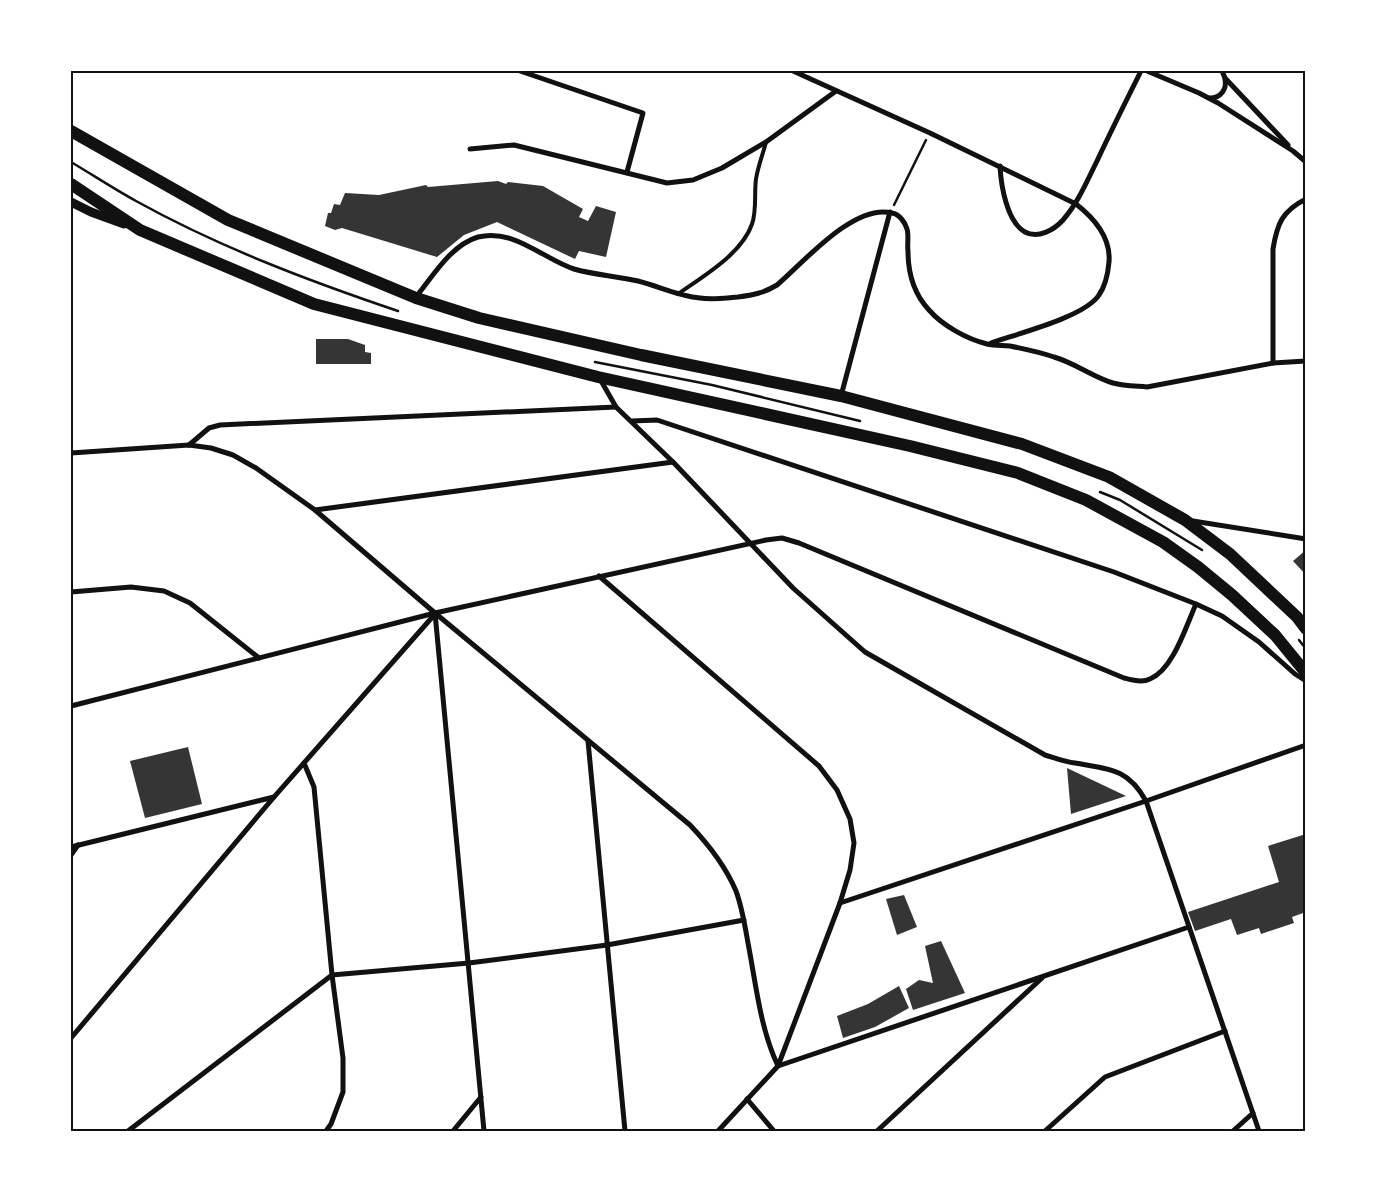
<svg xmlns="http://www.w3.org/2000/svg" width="1377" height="1202" font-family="'Space Grotesk',sans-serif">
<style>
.building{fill:#353535}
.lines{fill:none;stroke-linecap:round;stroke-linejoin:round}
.path{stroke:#111;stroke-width:2.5}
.service{stroke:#111;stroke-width:4}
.minor{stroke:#111;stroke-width:5}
.tertiary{stroke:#111;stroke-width:9}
.primary{stroke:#111;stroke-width:12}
.neatline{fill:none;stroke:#111;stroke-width:2}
</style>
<rect width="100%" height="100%" fill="#fff"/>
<g class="building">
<path d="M498,181L506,184L508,182L543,186L583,209L579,217L588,221L596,206L616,212L606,257L579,251L575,259L497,222L464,235L437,257L342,228L335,230L325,226L328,213H331L334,204L340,205L345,193L379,195L426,185L428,187Z"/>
<path d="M316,339H348L365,345V352L371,353V364H316Z"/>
<path d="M1306,550V575L1293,561Z"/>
<path d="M188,747L202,804L145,818L130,761Z"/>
<path d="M1067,768L1126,796L1071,814Z"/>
<path d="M1306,834V898H1303L1306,912L1292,917L1294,923L1261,934L1259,928L1237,935L1231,919L1195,931L1188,912L1279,882L1268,846Z"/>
<path d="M904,895L917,927L897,935L886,899Z"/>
<path d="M941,941L965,993L913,1010L906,989L919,980L933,983L925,946Z"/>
<path d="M899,986L909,1008L875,1027L843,1038L837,1016L868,1004Z"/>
</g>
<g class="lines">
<g class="path">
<path d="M71,162C93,175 114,189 136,201C219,247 309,281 398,311"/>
<path d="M894,205L926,140"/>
<path d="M595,362L712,385L860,421"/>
<path d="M1100,492L1120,500L1202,550"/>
<path d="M1299,640L1306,649"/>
</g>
<path class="service" d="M678,294C702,277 742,254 752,224C757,210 754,193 756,179C758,166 763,154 766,142"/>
<g class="minor">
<path d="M520,71L643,113L627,172"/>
<path d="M793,71L930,133L1076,204C1094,218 1111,237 1109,262C1108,273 1106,285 1099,295C1085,317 1016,334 991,343"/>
<path d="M1147,71L1199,93L1218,103L1293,151L1306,162"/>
<path d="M1222,71L1225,78L1288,145"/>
<path d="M1210,98C1221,98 1227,89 1225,79"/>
<path d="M470,149L514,145L667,183L693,180L722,168L766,142L836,91"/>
<path d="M1000,166C1001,186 1007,222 1025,232C1038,239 1054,230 1063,220C1078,203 1087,181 1097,161C1111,131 1126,101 1141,71"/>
<path d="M416,297C433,276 451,245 478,237C514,228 543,259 574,269C594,275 617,276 638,281C658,286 678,296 700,298C712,300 725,298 738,297C753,295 764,293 777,285C803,263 854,203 892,213C899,214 905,222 907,229C909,235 907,245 908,251C908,274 914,294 929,310C943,326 967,339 987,344C995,346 1003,345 1010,346C1025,349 1040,352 1054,357C1075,363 1093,377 1113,383C1124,386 1136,386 1147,387L1273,363L1306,361"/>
<path d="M1273,363V249C1277,224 1282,211 1306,199"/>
<path d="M841,396L890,212"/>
<path d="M616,407L673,462L793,588L865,652L1045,755C1055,758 1065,762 1075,763C1109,769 1128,768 1146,801L1259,1131"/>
<path d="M632,421L657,420L1114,572L1196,604L1222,616L1259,642L1295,674L1306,681"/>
<path d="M189,445L209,428L220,425L616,407L600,379"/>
<path d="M71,453L189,445L211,448L233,455L256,468L315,510L435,613L690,825C709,845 725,865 736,891C742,907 745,926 748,943C756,984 760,1028 778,1066"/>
<path d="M315,510L673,462"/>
<path d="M1193,521L1306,539"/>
<path d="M599,576L819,766L837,790L850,819L854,843L850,870L840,903L778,1066L718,1131"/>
<path d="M71,592L131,587L164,591L190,603L259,658"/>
<path d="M435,613L484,1131"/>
<path d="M71,706L435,613L766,540L782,538L799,543L1124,678C1132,680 1142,683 1150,679C1173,670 1186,626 1196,604"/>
<path d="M588,741L625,1131"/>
<path d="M304,763L314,787L332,975L343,1058V1092L331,1124L326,1131"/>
<path d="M71,847L274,797"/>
<path d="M71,855L78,845"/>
<path d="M840,903L1146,801L1306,745"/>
<path d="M71,1038L274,797L435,614"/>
<path d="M778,1066L1189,927"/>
<path d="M747,1099L774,1131"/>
<path d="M128,1131L332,975L469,963L607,945L744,920"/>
<path d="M453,1131L481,1097"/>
<path d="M877,1131L1042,978"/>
<path d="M1045,1131L1105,1077L1225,1031"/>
<path d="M1233,1131L1253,1113"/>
</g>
<path class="tertiary" d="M71,202L91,212L124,224"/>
<g class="primary">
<path d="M71,131L228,220L416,298L479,318L641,355L841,396L1022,444L1109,477L1185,520L1230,554L1297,617L1306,629"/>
<path d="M71,184L140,230L314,304L598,377L910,446L1018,473L1086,500L1163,542L1198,567L1232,595L1275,635L1306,673"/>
</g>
</g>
<rect width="1377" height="1202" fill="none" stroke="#ffffff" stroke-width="145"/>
<rect x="72" y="72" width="1232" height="1058" class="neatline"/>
</svg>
